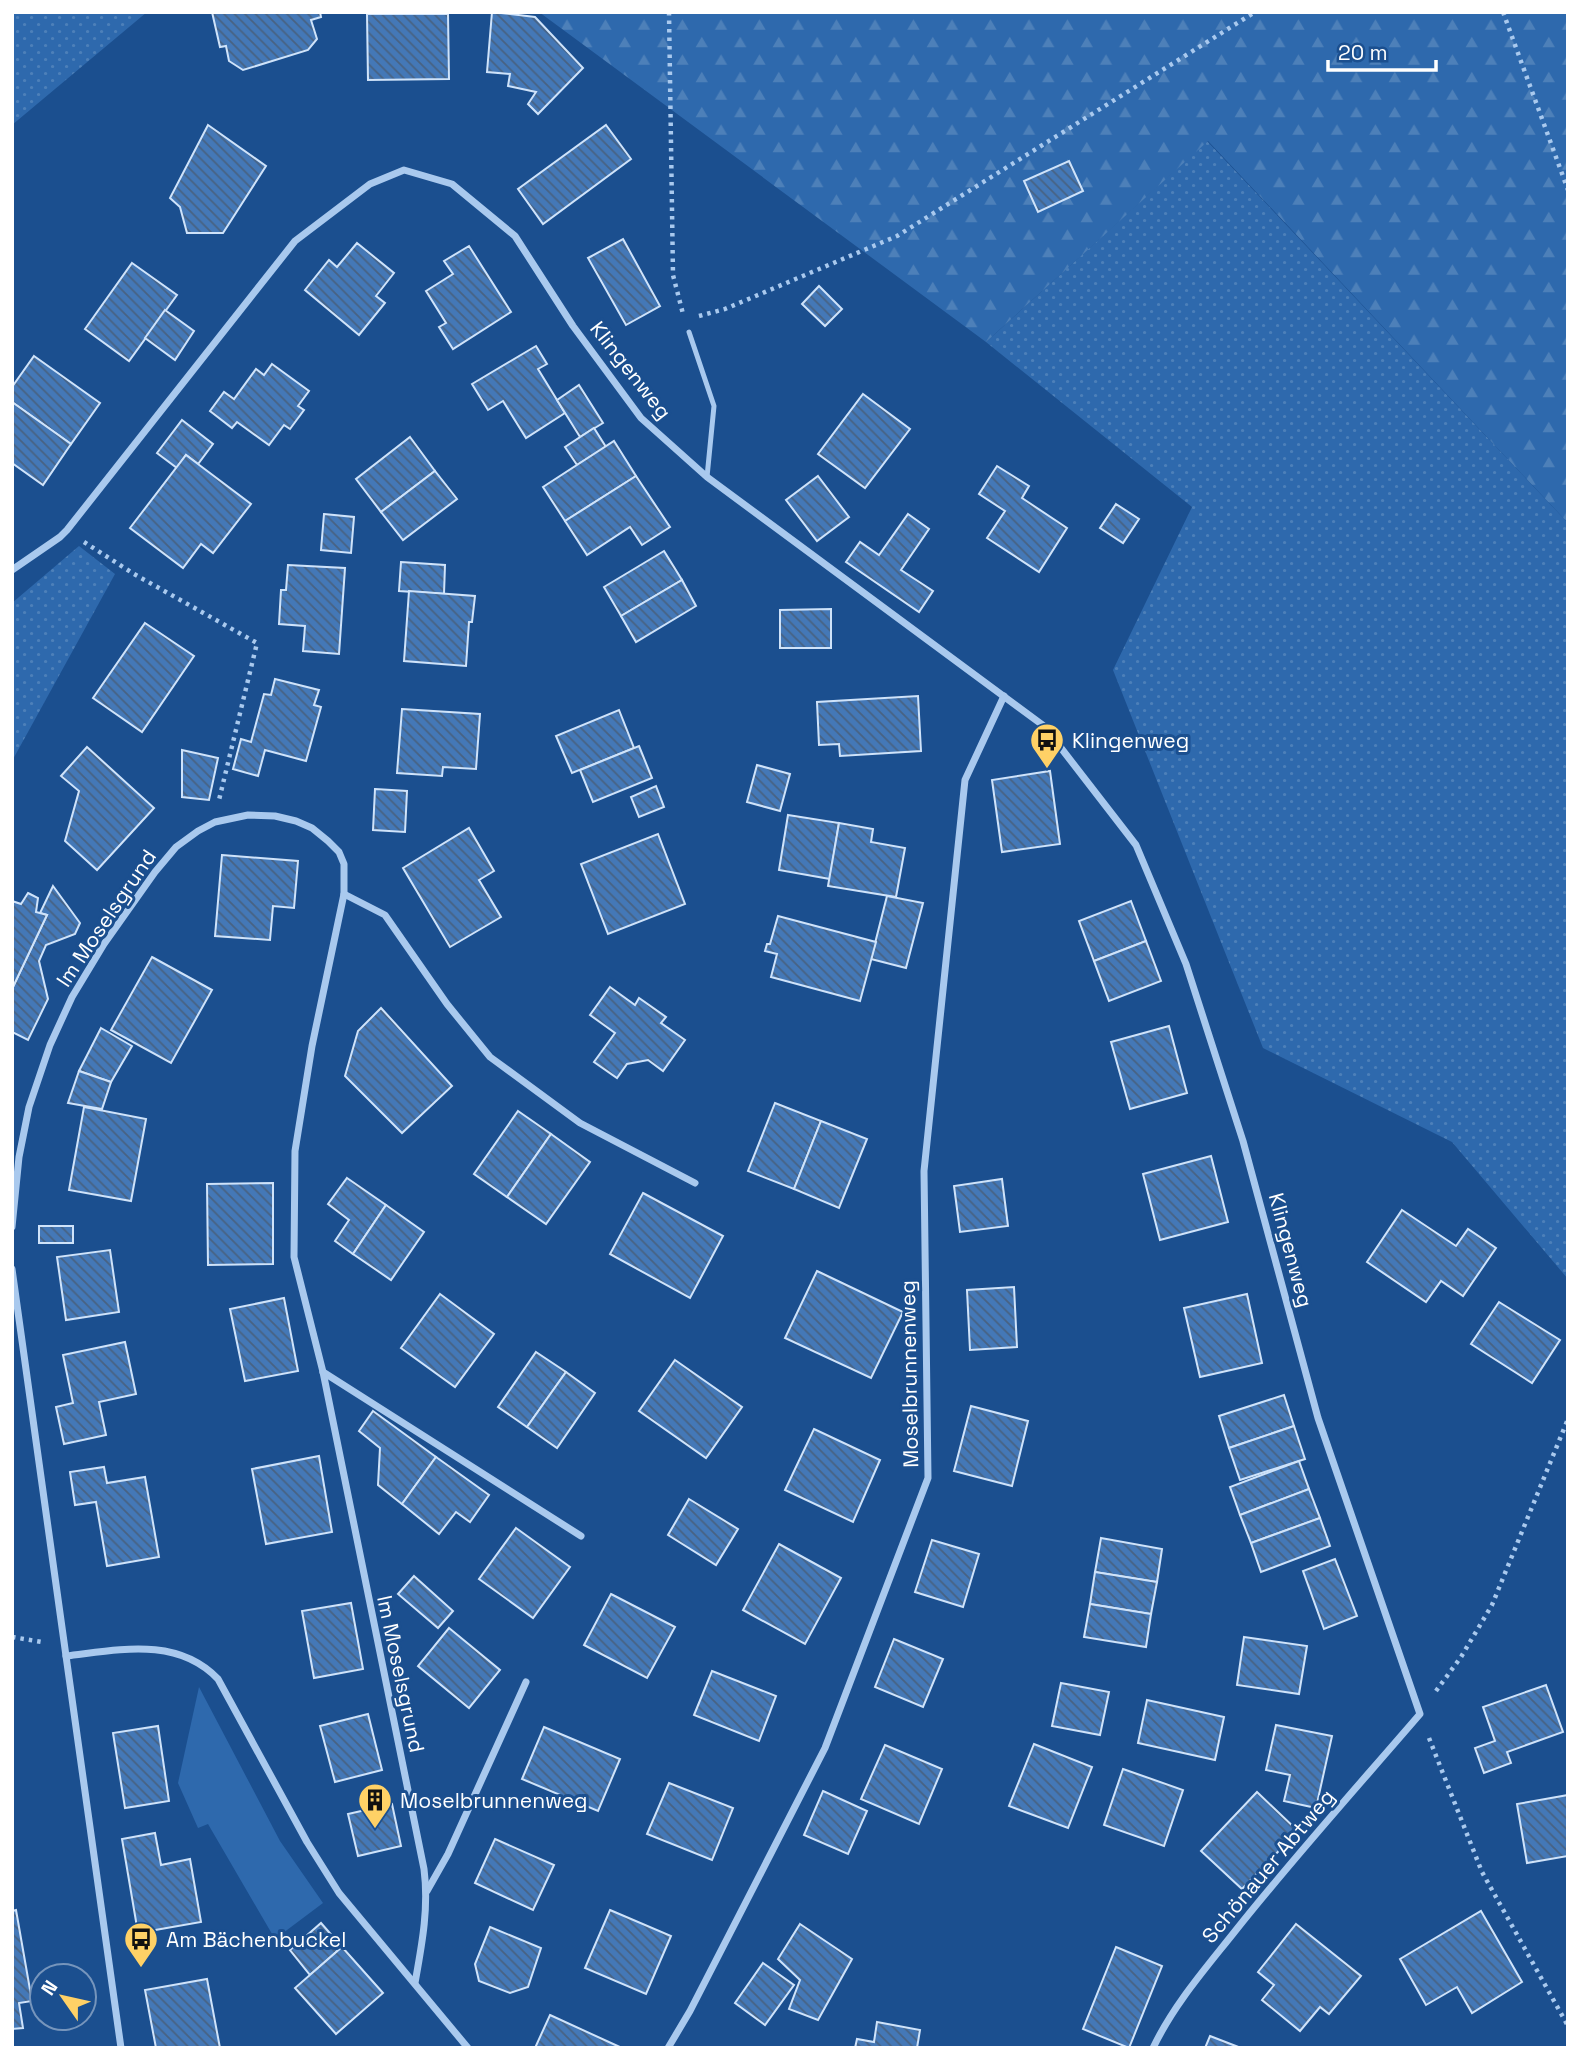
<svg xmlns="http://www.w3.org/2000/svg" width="1580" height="2060" font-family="'Space Grotesk',sans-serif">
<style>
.grass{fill:url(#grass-dots)}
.forest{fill:url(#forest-firs)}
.park{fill:#2e69ad}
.building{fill:url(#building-back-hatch);stroke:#cfe3fa;stroke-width:2}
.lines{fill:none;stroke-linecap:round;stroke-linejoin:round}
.path{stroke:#a9c9ee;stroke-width:4.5;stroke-dasharray:3.5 5;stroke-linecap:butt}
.lane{stroke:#a9c9ee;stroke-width:5}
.street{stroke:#a9c9ee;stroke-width:7}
.labels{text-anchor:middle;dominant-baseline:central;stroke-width:6;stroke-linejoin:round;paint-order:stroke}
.street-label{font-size:21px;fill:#fff;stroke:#1b4f8f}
.poi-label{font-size:21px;fill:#fff;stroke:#1b4f8f;text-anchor:start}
</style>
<defs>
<pattern id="grass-dots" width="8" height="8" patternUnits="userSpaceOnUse" patternTransform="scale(1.75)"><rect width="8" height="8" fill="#2e69ad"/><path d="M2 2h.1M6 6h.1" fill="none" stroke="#4d80b9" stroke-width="1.8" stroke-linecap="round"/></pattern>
<pattern id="forest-firs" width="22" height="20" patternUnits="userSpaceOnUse" patternTransform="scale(1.75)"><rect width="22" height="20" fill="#2e69ad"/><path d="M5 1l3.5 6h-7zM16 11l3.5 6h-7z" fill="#4d80b9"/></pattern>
<pattern id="building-back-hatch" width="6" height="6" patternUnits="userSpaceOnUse" patternTransform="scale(1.75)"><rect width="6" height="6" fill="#4478b7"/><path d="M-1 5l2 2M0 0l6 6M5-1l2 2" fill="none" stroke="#486282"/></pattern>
</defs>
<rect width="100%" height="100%" fill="#1b4f8f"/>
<g class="grass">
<path d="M12,12H147L12,125Z"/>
<path d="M1207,141L1568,523V1279L1452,1142L1263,1048L1113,670L1192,507L986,342Z"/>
<path d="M79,546L115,574L12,761V603Z"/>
</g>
<path class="forest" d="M539,12H1568V523L1208,141L986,342Z"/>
<path class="park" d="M199,1687L280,1841L323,1903L275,1939L208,1824L198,1828L178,1783Z"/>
<g class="building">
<path d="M212,12H320L321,17L311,20L317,39L308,50L243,70L229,61L226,46L220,47Z"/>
<path d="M492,12L535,17L583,68L538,114L528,104L536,92L508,86L510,74L487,72Z"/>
<path d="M367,14H448L449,79L368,80Z"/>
<path d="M208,125L266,166L223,233H187L180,207L170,198Z"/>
<path d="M606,125L631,159L543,224L518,189Z"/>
<path d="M1069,161L1083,191L1038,212L1024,181Z"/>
<path d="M623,239L660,306L626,325L588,258Z"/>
<path d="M357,243L394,273L376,296L385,303L359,335L305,290L329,260L337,267Z"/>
<path d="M469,246L511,312L453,349L439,327L446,323L426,291L453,274L444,261Z"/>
<path d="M132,263L177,295L129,361L85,329Z"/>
<path d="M819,286L842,309L825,326L802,304Z"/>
<path d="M165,310L194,331L175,360L145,338Z"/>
<path d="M536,346L547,364L538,369L565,413L526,438L503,401L488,410L472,384Z"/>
<path d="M34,356L100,403L71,444L12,402V387Z"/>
<path d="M272,364L309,391L298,406L304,410L290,429L284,425L269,445L237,422L232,428L210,411L224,392L234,399L256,369L264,375Z"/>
<path d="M579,385L603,423L580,437L557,400Z"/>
<path d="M863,394L910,429L865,488L818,454Z"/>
<path d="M12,402L71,444L43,485L12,463Z"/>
<path d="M182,420L213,444L198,464L186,455L177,468L157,453Z"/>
<path d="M594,428L606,447L577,465L565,447Z"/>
<path d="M410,437L435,471L381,512L356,479Z"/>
<path d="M614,441L636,476L565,521L543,487Z"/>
<path d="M186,455L251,504L213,553L201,544L183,568L130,528Z"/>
<path d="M997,466L1029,486L1022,498L1067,528L1039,572L987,538L1005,511L979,494Z"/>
<path d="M435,471L457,499L403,540L381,512Z"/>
<path d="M636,476L670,527L642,545L630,527L587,555L565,521Z"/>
<path d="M818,476L849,517L817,541L786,500Z"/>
<path d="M1116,504L1139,519L1123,543L1100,528Z"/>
<path d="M324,514L354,517L351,553L321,550Z"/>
<path d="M908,514L929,529L901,570L933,591L919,612L846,562L860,542L879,555Z"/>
<path d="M664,551L682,580L621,616L604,587Z"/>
<path d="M401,562L445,565L444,594L399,591Z"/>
<path d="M288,565L345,568L339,654L303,651L305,626L279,624L281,590H286Z"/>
<path d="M682,580L696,606L636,642L621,616Z"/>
<path d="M409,591L475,596L472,622H469L466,666L404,661Z"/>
<path d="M831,609V648H780V610Z"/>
<path d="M145,623L194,656L142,732L93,698Z"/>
<path d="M275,679L319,690L314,705L321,707L306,761L265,750L258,776L233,769L241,739L251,742L264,694L271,695Z"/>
<path d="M918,696L921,751L840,756L839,744L819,745L817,702Z"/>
<path d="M402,709L480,714L476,769L443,767L442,776L397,773Z"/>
<path d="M619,710L634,748L572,773L556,736Z"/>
<path d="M639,746L652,778L593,802L580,770Z"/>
<path d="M87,747L154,808L97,870L65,841L79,791L61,776Z"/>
<path d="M182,750L218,758L209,800L182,797Z"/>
<path d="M757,765L790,774L780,811L747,802Z"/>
<path d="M1050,771L1060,844L1002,852L992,780Z"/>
<path d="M656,786L664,807L639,817L631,797Z"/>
<path d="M375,789L407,791L405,832L373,830Z"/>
<path d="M788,815L839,823L830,879L779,870Z"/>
<path d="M839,823L873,829L871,842L905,848L896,897L828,886Z"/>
<path d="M469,828L494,871L479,880L501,917L450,947L403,868Z"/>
<path d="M658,834L685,904L608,934L581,864Z"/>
<path d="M222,855L298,861L294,908L273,906L270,940L215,936Z"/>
<path d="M53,886L80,923L75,934L46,945L39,961L48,999L28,1040L12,1032V989L47,915L40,913Z"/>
<path d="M28,893L38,898L36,912L47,915L12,989V901L21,904Z"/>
<path d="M887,896L923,903L906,968L871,959Z"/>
<path d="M1131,901L1146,941L1094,961L1079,921Z"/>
<path d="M778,916L876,942L860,1001L771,977L777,954L765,951L767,944H770Z"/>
<path d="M1146,941L1161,981L1109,1001L1094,961Z"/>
<path d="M152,957L212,990L171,1063L111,1030Z"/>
<path d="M610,987L635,1005L639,998L666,1017L661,1023L685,1040L663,1071L648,1060L627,1064L617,1078L594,1062L615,1033L590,1015Z"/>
<path d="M381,1008L452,1086L402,1133L345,1076L358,1031Z"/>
<path d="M1169,1026L1187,1093L1130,1109L1111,1042Z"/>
<path d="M101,1028L132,1046L111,1082L79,1071Z"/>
<path d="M79,1071L111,1082L102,1109L68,1103Z"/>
<path d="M775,1103L821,1121L794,1189L748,1171Z"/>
<path d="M84,1107L146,1119L131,1201L69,1190Z"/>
<path d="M518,1111L551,1134L507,1197L474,1174Z"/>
<path d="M821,1121L867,1139L839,1208L794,1189Z"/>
<path d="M551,1134L590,1162L546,1224L507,1197Z"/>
<path d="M1211,1156L1228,1222L1160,1240L1143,1174Z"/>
<path d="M347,1178L386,1205L353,1254L335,1241L349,1220L328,1204Z"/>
<path d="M1002,1179L1008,1226L960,1232L954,1186Z"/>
<path d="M273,1183V1264L208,1265L207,1184Z"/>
<path d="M643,1193L723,1236L690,1298L610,1254Z"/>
<path d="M386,1205L424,1232L391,1280L353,1254Z"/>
<path d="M1402,1210L1456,1246L1468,1229L1496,1248L1463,1296L1441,1281L1426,1302L1367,1262Z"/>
<rect x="39" y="1226" width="34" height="17"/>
<path d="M110,1250L119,1312L66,1320L57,1257Z"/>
<path d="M817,1271L903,1312L871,1378L785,1338Z"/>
<path d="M1014,1287L1017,1347L970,1350L967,1290Z"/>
<path d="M440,1294L494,1334L455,1387L401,1348Z"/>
<path d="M1247,1294L1262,1363L1200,1377L1184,1308Z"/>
<path d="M284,1298L298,1371L245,1381L230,1309Z"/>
<path d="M1499,1302L1560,1340L1532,1383L1471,1344Z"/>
<path d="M125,1342L136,1394L99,1402L106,1435L64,1444L56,1407L73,1403L63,1355Z"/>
<path d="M536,1352L566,1372L527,1427L498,1407Z"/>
<path d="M675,1360L742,1407L706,1458L639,1411Z"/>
<path d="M566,1372L595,1393L557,1448L527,1427Z"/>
<path d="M1284,1395L1294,1426L1229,1448L1219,1416Z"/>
<path d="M971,1406L1028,1421L1012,1486L954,1471Z"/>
<path d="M373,1411L436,1457L402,1504L378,1485L380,1448L359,1431Z"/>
<path d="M1294,1426L1305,1459L1240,1480L1229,1448Z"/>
<path d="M814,1429L880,1460L853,1522L785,1490Z"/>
<path d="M319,1456L332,1532L266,1544L252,1469Z"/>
<path d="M436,1457L489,1495L470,1522L456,1512L439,1534L402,1504Z"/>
<path d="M1299,1461L1309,1489L1240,1515L1230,1487Z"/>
<path d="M104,1467L107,1483L145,1477L159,1557L107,1566L96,1502L75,1505L70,1472Z"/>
<path d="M1309,1489L1320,1518L1251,1543L1240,1515Z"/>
<path d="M689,1499L738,1529L716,1565L668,1535Z"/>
<path d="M1320,1518L1330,1546L1261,1572L1251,1543Z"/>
<path d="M516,1528L570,1567L533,1618L479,1579Z"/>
<path d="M1101,1538L1162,1549L1157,1582L1095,1572Z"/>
<path d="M932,1540L979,1554L963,1607L915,1592Z"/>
<path d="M779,1544L841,1578L805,1644L743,1610Z"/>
<path d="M1335,1559L1357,1616L1324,1629L1303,1571Z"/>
<path d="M1095,1572L1157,1582L1151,1614L1090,1604Z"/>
<path d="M414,1576L453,1611L438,1628L398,1594Z"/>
<path d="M611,1594L675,1627L647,1678L584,1645Z"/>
<path d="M351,1603L363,1669L314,1678L302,1611Z"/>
<path d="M1090,1604L1151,1614L1146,1647L1084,1637Z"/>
<path d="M449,1628L500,1670L469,1708L418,1666Z"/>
<path d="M1244,1637L1307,1646L1299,1694L1237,1685Z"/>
<path d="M894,1639L943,1659L923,1707L875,1687Z"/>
<path d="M712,1671L776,1696L759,1741L694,1715Z"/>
<path d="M1061,1683L1109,1692L1100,1735L1052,1726Z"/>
<path d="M1546,1685L1563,1732L1507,1752L1511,1763L1484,1773L1475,1748L1495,1741L1483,1707Z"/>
<path d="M1147,1700L1224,1717L1215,1760L1138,1743Z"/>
<path d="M368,1714L382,1770L335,1782L320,1726Z"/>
<path d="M1276,1725L1332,1736L1316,1808L1284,1801L1290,1775L1266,1770Z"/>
<path d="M158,1726L169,1801L125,1808L113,1733Z"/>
<path d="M544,1727L620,1759L598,1811L522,1779Z"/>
<path d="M1034,1744L1092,1767L1068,1828L1009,1806Z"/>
<path d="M885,1745L942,1769L919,1824L861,1799Z"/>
<path d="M1123,1769L1183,1790L1164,1846L1104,1825Z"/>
<path d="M669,1783L733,1808L712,1860L647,1834Z"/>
<path d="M823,1791L867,1811L848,1854L804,1835Z"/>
<path d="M1257,1792L1298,1831L1242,1889L1201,1851Z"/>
<path d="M1568,1795V1856L1527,1863L1517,1804Z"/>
<path d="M392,1804L401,1846L358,1856L348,1814Z"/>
<path d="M155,1833L161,1865L190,1859L201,1922L138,1933L122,1839Z"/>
<path d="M495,1839L554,1865L533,1910L475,1883Z"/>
<path d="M16,1910L32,2001L19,2003L23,2028L12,2029V1911Z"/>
<path d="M610,1910L671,1936L646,1994L585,1968Z"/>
<path d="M1481,1911L1522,1982L1472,2013L1457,1987L1426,2005L1400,1959Z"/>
<path d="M321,1923L342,1947L310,1975L290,1950Z"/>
<path d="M800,1924L852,1959L818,2020L789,2009L800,1980L778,1959Z"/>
<path d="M1296,1924L1361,1976L1329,2014L1320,2007L1300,2031L1262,2000L1274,1985L1258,1972Z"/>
<path d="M490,1927L541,1948L528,1987L510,1993L479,1981L475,1964Z"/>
<path d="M342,1947L383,1993L336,2034L295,1988Z"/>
<path d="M1116,1947L1162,1966L1129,2048L1083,2029Z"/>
<path d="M763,1963L794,1985L765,2025L735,2003Z"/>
<path d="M207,1979L220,2048H156L145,1990Z"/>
<path d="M550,2015L622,2048H535Z"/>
<path d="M877,2022L920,2030L917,2048H855L857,2039L874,2042Z"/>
<path d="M1210,2036L1241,2048H1205Z"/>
</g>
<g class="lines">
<g class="path">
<path d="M669,12L673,275L683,314"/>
<path d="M1503,12L1568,190"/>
<path d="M699,316L725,309L897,236L1255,12"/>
<path d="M84,542L134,574L257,643L219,800"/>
<path d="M12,1637L42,1642"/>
<path d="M1436,1691L1461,1657L1492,1605L1568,1419"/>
<path d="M1429,1738L1482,1872L1568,2026"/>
</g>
<path class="lane" d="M689,332L714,406L707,477"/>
<g class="street">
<path d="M12,570L60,537L67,530L295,241L370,184L404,170L452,184L515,236L573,326L641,418L707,477L1044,726L1136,845L1186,964L1243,1141L1318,1418L1420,1714C1358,1786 1295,1856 1236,1930C1206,1968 1174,2004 1153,2048"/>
<path d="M344,894L385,915L447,1004L490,1057L580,1123L695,1183"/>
<path d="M12,1227L19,1157L29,1107L50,1045L72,997L104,944L155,872L176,847L198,831L215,822L248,815L275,816L296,821L312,828L328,841L339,852L344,864V894L312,1046L295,1151L294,1257L323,1372L424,1869C429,1908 422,1944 415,1983"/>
<path d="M12,1269L66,1656"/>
<path d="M323,1372L581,1536"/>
<path d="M427,1891L448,1854L526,1682"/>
<path d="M121,2048L66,1656C118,1650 177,1636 218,1679L307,1842L339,1893L468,2048"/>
<path d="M668,2048L690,2011L825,1748L928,1478L924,1171L965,780L1004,696"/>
</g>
</g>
<defs>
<g id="bus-pin" transform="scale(1.75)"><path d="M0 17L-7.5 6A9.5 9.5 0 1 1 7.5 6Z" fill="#ffd166" stroke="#1b4f8f"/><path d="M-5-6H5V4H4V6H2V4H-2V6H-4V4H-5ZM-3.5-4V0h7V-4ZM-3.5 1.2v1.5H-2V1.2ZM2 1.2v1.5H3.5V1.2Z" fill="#111"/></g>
<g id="building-pin" transform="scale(1.75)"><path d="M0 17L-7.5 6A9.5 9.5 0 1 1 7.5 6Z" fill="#ffd166" stroke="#1b4f8f"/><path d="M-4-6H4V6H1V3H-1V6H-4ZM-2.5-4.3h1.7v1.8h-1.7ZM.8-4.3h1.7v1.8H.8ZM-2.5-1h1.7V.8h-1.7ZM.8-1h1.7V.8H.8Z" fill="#111"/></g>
</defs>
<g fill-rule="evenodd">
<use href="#bus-pin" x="1047" y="740"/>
<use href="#building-pin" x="375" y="1800"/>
<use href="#bus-pin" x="141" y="1939"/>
</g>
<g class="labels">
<g class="street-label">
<text transform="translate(631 370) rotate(52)">Klingenweg</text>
<text transform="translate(106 918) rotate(-56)">Im Moselsgrund</text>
<text transform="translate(1291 1250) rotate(75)">Klingenweg</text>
<text transform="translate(909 1374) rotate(-91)">Moselbrunnenweg</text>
<text transform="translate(401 1674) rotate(78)">Im Moselsgrund</text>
<text transform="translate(1268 1866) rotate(-50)">Schönauer Abtweg</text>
</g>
<g class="poi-label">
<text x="1072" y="740">Klingenweg</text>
<text x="400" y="1800">Moselbrunnenweg</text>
<text x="166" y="1939">Am Bächenbuckel</text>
</g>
</g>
<rect width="1580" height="2060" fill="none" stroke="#ffffff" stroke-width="28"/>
<g transform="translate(63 1997) rotate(304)"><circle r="33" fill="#1b4f8f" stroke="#7695bc" stroke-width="2"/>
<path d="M0-5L12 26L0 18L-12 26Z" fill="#ffd166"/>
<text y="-10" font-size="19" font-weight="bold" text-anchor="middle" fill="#ffffff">N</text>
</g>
<path d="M1328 60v10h108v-10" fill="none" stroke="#ffffff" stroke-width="3.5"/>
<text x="1338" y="60" font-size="21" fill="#ffffff" stroke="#1b4f8f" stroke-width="5" paint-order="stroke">20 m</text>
</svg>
